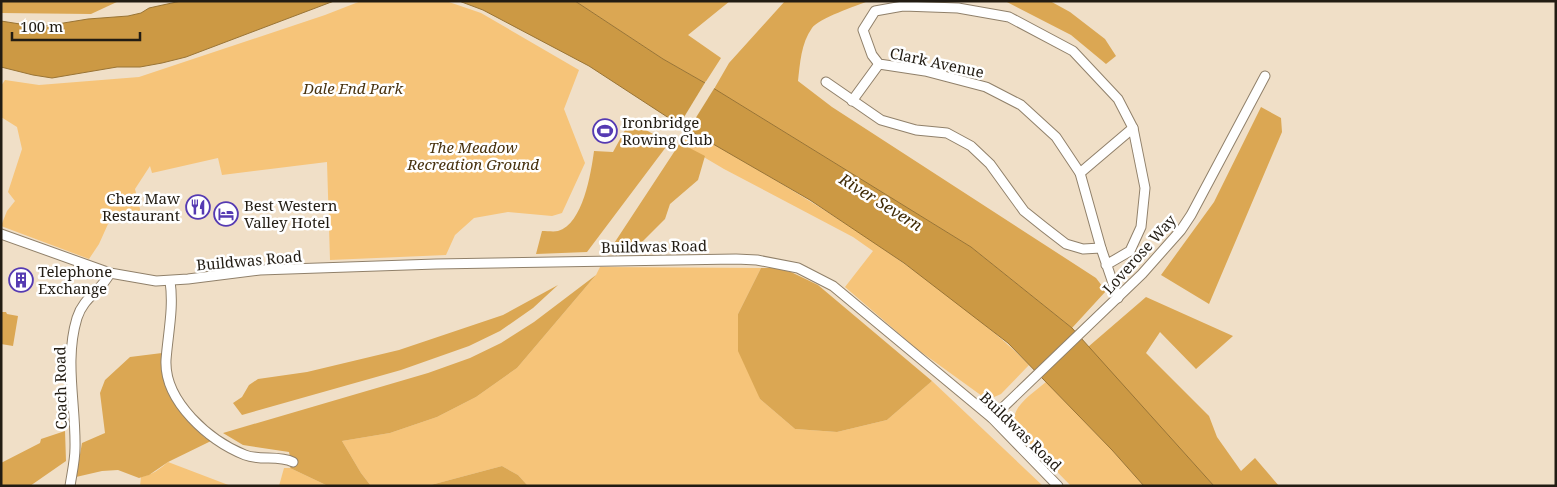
<svg xmlns="http://www.w3.org/2000/svg" width="1557" height="487" font-family="'Noto Serif',serif">
<style>
.green{fill:#f6c479}
.forest{fill:#dba753}
.water{fill:#c94;stroke:#997435}
.pier{fill:#f0dfc7}
.lines{fill:none;stroke-linecap:round;stroke-linejoin:round}
.minor-casing{stroke:#90806a;stroke-width:11}
.minor{stroke:#fff;stroke-width:9}
.labels{text-anchor:middle;dominant-baseline:central;stroke-width:5;stroke-linejoin:round;paint-order:stroke}
.street-label{font-size:15px;fill:#221c13;stroke:#fff}
.park-label{font-size:15px;font-style:italic;fill:#48320e;stroke:#fff}
.poi-label{font-size:15px;fill:#221c13;stroke:#fff;text-anchor:start}
.water-label{font-size:16px;font-style:italic;fill:#3f2a05;stroke:#fff}
</style>
<rect width="100%" height="100%" fill="#f0dfc7"/>
<g class="green">
<path d="M361,1H446L481,13L579,70L564,109L585,163L562,213L552,216L508,212L474,218L455,235L446,255L330,260L327,162L222,175L218,158L152,173L150,166L135,189L141,213L114,220L108,224L99,244L89,259L1,226L7,211L15,201L8,192L22,149L17,127L1,117V86L5,80L39,85L139,77L325,15Z"/>
<path d="M688,130C778,180 866,233 948,296C976,318 1004,339 1029,365L1001,394L992,398L982,396L917,349L845,287L873,251L853,237L724,169L680,143Z"/>
<path d="M600,267L761,268L738,314L760,399L795,429L837,432L887,420L932,381L1043,486H528L518,475L502,466L427,486H371L361,473L342,441L390,433L437,417L476,397L517,368L596,275Z"/>
<path d="M1046,382L1112,450L1144,486H1071L1019,433C1003,411 1030,396 1046,382Z"/>
<path d="M168,462L231,486H140L141,477C152,475 160,469 168,462Z"/>
<path d="M284,468H290L328,486H279Z"/>
</g>
<g class="forest">
<path d="M1,1H119L91,14L1,13Z"/>
<path d="M575,1H730L688,35L721,58L705,83L663,59Z"/>
<path d="M785,1H869C857,5 818,19 812,28C801,43 800,64 798,81L832,107L1096,278L1106,291L1072,328L971,247L714,89L729,63Z"/>
<path d="M1005,1H1050L1070,12L1105,39L1116,56L1106,64L1071,35Z"/>
<path d="M1261,107L1281,118L1282,132L1209,304L1161,275L1214,202Z"/>
<path d="M630,121L669,143L587,252L536,254L542,231C547,231 554,232 558,231C583,224 591,173 594,151L613,152Z"/>
<path d="M680,143L705,156L698,180L670,204L665,219L635,249L609,251Z"/>
<path d="M761,268H775L791,272L818,285L932,381L887,420L837,432L795,429L760,399L738,351V314Z"/>
<path d="M596,275L517,368L476,397L437,417L390,433L342,441L361,473L371,486H328L290,468L293,462L290,457L289,452L243,445L223,433L428,373L470,358L501,343L534,322Z"/>
<path d="M558,285L533,308L500,331L469,346L401,370L242,415L233,403L242,397L249,385L258,379L307,372L399,350L503,315Z"/>
<path d="M1146,297L1233,336L1196,369L1160,332L1146,353L1209,416L1217,437L1241,471L1255,458L1279,486H1214L1088,347Z"/>
<path d="M1,312H6L7,314L18,316L13,346L1,344Z"/>
<path d="M162,353L163,372L186,417L204,437L211,441L168,462L149,475L139,478L118,470L102,471L76,477L82,443L105,433L100,393L105,380L130,357Z"/>
<path d="M65,431L66,461L30,486H1V463L40,443L41,439Z"/>
<path d="M502,466L518,475L528,486H427Z"/>
</g>
<g class="water">
<path d="M181,1H334L186,57L162,63L140,67H117L52,78L33,75L1,67V21L39,27L88,19L128,16L141,13L149,8Z"/>
<path d="M459,1H575L663,59L705,83L971,247L1072,328L1214,486H1144L1112,450L1008,343L904,263L810,200L675,122L589,66L483,10Z"/>
</g>
<path class="pier" d="M706,81L715,87L687,132L678,127Z"/>
<g class="lines">
<g class="minor-casing">
<g id="minor">
<path d="M826,82L881,120L916,130L947,133L971,146L990,164L1024,211L1044,227L1066,244L1083,249L1101,248"/>
<path d="M852,101L879,64"/>
<path d="M1080,173L1133,128"/>
<path d="M1,234L110,273L156,281L188,279L260,270L436,264L736,259L757,260L798,268L833,286L992,418L1058,486"/>
<path d="M1106,265L1130,251L1141,227L1145,188L1133,128L1118,99L1073,51L1009,17L958,8L903,6L875,11L863,30L872,55L879,64L925,71L986,87L1021,105L1056,137L1080,173L1101,248L1118,298"/>
<path d="M170,281C174,308 168,333 166,360C164,402 210,441 245,455C261,461 278,455 293,462"/>
<path d="M992,418L1142,274L1181,230L1191,215L1265,76"/>
<path d="M70,486C72,473 75,460 75,448C76,404 64,361 77,318C84,296 101,292 110,273"/>
</g>
</g>
<use href="#minor" class="minor"/>
</g>
<defs>
<g id="stadium-ring" transform="scale(1.25)"><circle r="9.5" fill="#fff" stroke="#553ab2" stroke-width="1.5"/><path d="M0-5a6.5 5 0 1 0 0 10a6.5 5 0 1 0 0-10ZM-3.5-1.8h7v3.6h-7Z" fill="#553ab2"/></g>
<g id="restaurant-ring" transform="scale(1.25)"><circle r="9.5" fill="#fff" stroke="#553ab2" stroke-width="1.5"/><path d="M-5-6h1v4h1v-4h1v4h1v-4h1v5L-1.5 .5V6h-2V.5L-5-1ZM5-6V6H3V1.5H1.5Q1.5-4 5-6Z" fill="#553ab2"/></g>
<g id="hotel-ring" transform="scale(1.25)"><circle r="9.5" fill="#fff" stroke="#553ab2" stroke-width="1.5"/><path d="M-6-4.5h1.5V1H6V5H4.5V3h-9V5H-6ZM-4 0a1.8 1.8 0 1 1 3.6 0ZM.5 0V-2.5h3Q6-2.5 6 0Z" fill="#553ab2"/></g>
<g id="building-ring" transform="scale(1.25)"><circle r="9.5" fill="#fff" stroke="#553ab2" stroke-width="1.5"/><path d="M-4-6H4V6H1V3H-1V6H-4ZM-2.5-4.3h1.7v1.8h-1.7ZM.8-4.3h1.7v1.8H.8ZM-2.5-1h1.7V.8h-1.7ZM.8-1h1.7V.8H.8Z" fill="#553ab2"/></g>
</defs>
<g fill-rule="evenodd">
<use href="#stadium-ring" x="605" y="131"/>
<use href="#restaurant-ring" x="198" y="207"/>
<use href="#hotel-ring" x="226" y="214"/>
<use href="#building-ring" x="21" y="280"/>
</g>
<g class="labels">
<g class="street-label">
<text transform="translate(937 62) rotate(12)">Clark Avenue</text>
<text transform="translate(654 246) rotate(-1)">Buildwas Road</text>
<text transform="translate(1139 254) rotate(-48)">Loverose Way</text>
<text transform="translate(249 260) rotate(-5)">Buildwas Road</text>
<text transform="translate(60 388) rotate(-91)">Coach Road</text>
<text transform="translate(1021 431) rotate(44)">Buildwas Road</text>
</g>
<g class="park-label">
<text x="353" y="88">Dale End Park</text>
<text x="473" y="147">The Meadow<tspan x="473" dy="17">Recreation Ground</tspan></text>
</g>
<g class="poi-label">
<text x="622" y="122">Ironbridge<tspan x="622" dy="17">Rowing Club</tspan></text>
<text x="180" y="198" text-anchor="end">Chez Maw<tspan x="180" dy="17">Restaurant</tspan></text>
<text x="244" y="205">Best Western<tspan x="244" dy="17">Valley Hotel</tspan></text>
<text x="38" y="271">Telephone<tspan x="38" dy="17">Exchange</tspan></text>
</g>
<g class="water-label">
<text transform="translate(881 202) rotate(32)">River Severn</text>
</g>
</g>
<rect width="1557" height="487" fill="none" stroke="#221c13" stroke-width="5"/>
<path d="M12 32v8h128v-8" fill="none" stroke="#221c13" stroke-width="2.5"/>
<text x="20" y="32" font-size="15" fill="#221c13" stroke="#ffffff" stroke-width="4" paint-order="stroke">100 m</text>
</svg>
